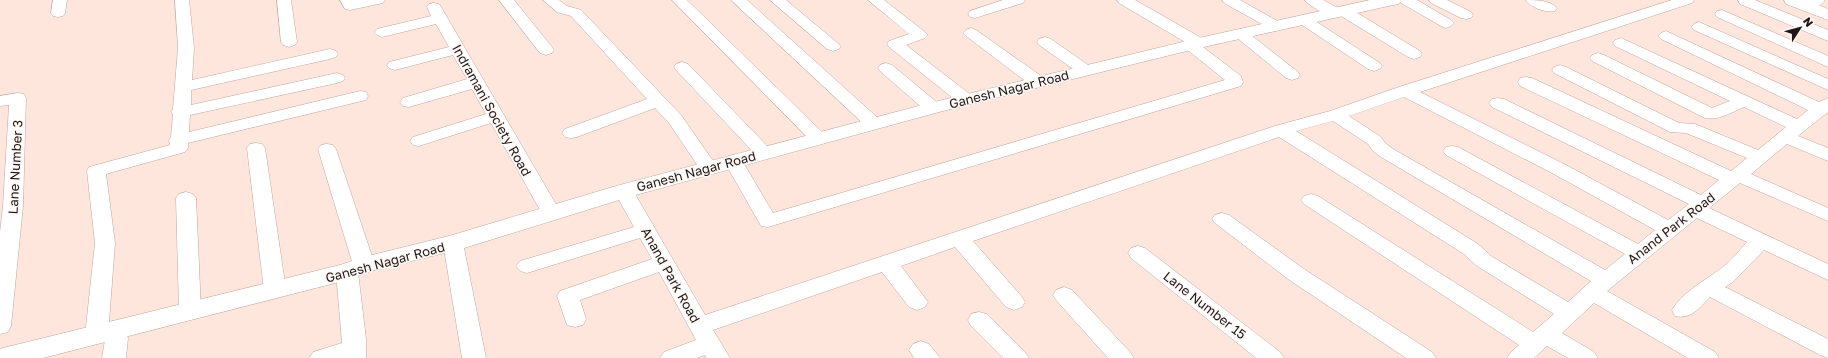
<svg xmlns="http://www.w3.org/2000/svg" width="1828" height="358" font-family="'Golos Text',sans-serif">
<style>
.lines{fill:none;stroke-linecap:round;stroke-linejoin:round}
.minor-casing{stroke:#bda79e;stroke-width:1}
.tertiary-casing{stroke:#bda79e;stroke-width:1}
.minor{fill:#fff;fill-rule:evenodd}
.tertiary{fill:#fff;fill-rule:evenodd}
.labels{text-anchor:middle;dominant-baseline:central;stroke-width:3;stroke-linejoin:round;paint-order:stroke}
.street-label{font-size:13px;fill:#201815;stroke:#fdf8f6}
</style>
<rect width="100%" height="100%" fill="#fee6dc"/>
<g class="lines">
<g class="minor-casing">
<g id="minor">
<path d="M53,0H67L65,13L63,16L58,17L53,16L51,13Z"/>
<path d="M175,0H189L194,48L192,80L330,49L336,51L338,54L336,57L330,59L191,90V105L337,73L343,75L345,78L343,81L337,83L190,115L189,132L360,91L366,92L368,96L366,100L188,143V148L185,152L106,174L115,243L109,322L113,321L121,323L128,338L126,358H102L105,340L96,344L88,342L85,336L95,243L87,171L89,167L170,145L169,140L171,137L173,114L171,112L173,109L178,48Z"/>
<path d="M277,0H291L297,42L295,45L289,47L283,45L281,42Z"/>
<path d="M340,0H385L383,3L350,10L345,9Z"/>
<path d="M499,0H514L552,47L554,50L552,53L546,55L540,53Z"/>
<path d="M543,0H559L567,6L581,10L681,115L718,168L716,172L709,174L702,172L669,123L655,108L577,137L571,138L565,137L562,133L565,129L647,99L571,16L557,12Z"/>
<path d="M672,0H687L824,134L827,138L824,142L818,143L812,142Z"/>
<path d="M731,0H747L879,119L882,123L879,127L873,128L867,127Z"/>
<path d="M770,0H786L841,46L839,49L833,51L827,49Z"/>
<path d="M868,0H884L925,32L928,35L925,38L906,45L971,95L973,99L971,103L965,104L959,103L889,47L887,44L889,41L909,34Z"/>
<path d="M1003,0H1025L1023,3L975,18L970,17L968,14L970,11Z"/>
<path d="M1117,0H1135L1205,40L1207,43L1203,47L1241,76L1243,82L1241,86L768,227L761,226L724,161L726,157L733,155L740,157L773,213L1225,80L1185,48L1183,45L1185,42L1119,3Z"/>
<path d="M1222,0H1240L1281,23L1284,26L1281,29L1276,31L1271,29L1224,3Z"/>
<path d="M1305,0H1323L1338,8L1344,7L1349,8L1420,51L1422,54L1420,57L1414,59L1408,57L1341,16C1330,20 1317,9 1307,3Z"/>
<path d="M1399,0H1417L1451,20L1454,23L1451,26L1446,28L1441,26L1401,3Z"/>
<path d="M1429,0H1447L1471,12L1473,15L1471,18L1466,19L1461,18L1431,3Z"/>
<path d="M1526,0C1536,0 1550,0 1557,8L1555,11C1546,13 1531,8 1526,0Z"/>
<path d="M1672,0H1694L1692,3L1420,92L1566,165L1668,220L1689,204L1492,107L1489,103L1492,99L1498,98L1504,99L1701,195L1719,180L1520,86L1518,82L1520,78L1526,77L1532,78L1731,171L1747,158L1686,133L1670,132L1554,73L1552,70L1554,67L1560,65L1566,67L1679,123L1695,124L1758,150L1786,127L1744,107C1732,112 1718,121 1705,118L1592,61L1590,58L1592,55L1598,53L1604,55L1712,108L1730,101L1615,46L1613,43L1615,40L1621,38L1797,119L1808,110L1661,39L1658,36L1661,33L1666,31L1819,102L1828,98V112L1798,136L1828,148V161L1787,144L1751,174L1828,208V221L1740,183L1709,208L1828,264V280L1764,250L1733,282L1725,287L1828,339V358L1820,355L1710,297C1699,308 1691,320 1675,316L1672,310C1682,293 1701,283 1716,272C1728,265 1738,252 1747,242L1697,218L1607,291L1715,352L1719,358H1688L1594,303L1562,333L1594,352L1598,358H1568L1547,346L1534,358H1507L1511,352L1519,345L1304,204L1301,200L1304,196L1311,194L1318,196L1533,332L1554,314L1477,266L1464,254L1279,137L973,241L1022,297L1025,302L1022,307L1014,310L1006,307L955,247L901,266L928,302L925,307L917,310L909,307L882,272L713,330L730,358H706L705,355L697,358H660L664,352L696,340L659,272L580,300L586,319L583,325L575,327L567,325L557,296L560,291L652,259L640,238L527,273L520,271L516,266L520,261L634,227L614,191L617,187L624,185L631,187L705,315L1275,126L1330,111L1399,87ZM1404,97L1552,173L1655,230L1638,244L1458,147L1452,146L1446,147L1443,151L1446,155L1625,254L1605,270L1393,149L1385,143L1381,137L1349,116ZM1333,121L1368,144L1372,150L1381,157L1591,281L1568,302L1491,256L1478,244L1296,131Z"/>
<path d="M1738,0H1755L1828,30V41L1740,4Z"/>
<path d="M1807,0H1825C1820,7 1810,11 1802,9L1800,6Z"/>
<path d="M434,3L439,4L441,7L561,213L558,217L551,219L544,217L491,123L419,146L413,145L410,141L413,137L486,114L472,89L409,107L403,106L400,102L403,98L467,79L453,55L395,70L389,68L387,65L389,62L449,47L436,24L382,37L377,35L374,32L377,29L431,16L427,7L429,4Z"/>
<path d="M1722,10L1828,56V67L1717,17L1715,14L1717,11Z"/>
<path d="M1304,15L1309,17L1380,63L1382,66L1380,69L1374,71L1368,69L1299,23L1296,20L1299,17Z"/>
<path d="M1699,22L1828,79V90L1694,30L1691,27L1694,24Z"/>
<path d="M971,28L976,30L1044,78L1046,82L1044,86L1038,87L1032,86L966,36L963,33L966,30Z"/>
<path d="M1241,29L1246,31L1298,72L1300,75L1298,78L1292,80L1286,78L1236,37L1233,34L1236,31Z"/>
<path d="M1045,37L1051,39L1091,67L1093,70L1091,73L1085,75L1079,73L1039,45L1037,42L1039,39Z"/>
<path d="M682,62L688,64L770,149L773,153L770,157L764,159L758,157L676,70L674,67L676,64Z"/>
<path d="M886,63L892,65L939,104L942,108L939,112L933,113L927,112L880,71L878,68L880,65Z"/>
<path d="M18,93L24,94L26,98L23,206L11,326L8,332L0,334V232L3,206L9,105L0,106V96Z"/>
<path d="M256,143L262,144L265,148L286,290L283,295L275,298L267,295L264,290L247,148L250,144Z"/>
<path d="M327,144L333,145L336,149L375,265L371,270L364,272L357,270L353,265L318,149L321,145Z"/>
<path d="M186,192L193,194L196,198L201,311L198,317L190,319L182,317L179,311L176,198L179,194Z"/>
<path d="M1222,213L1229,215L1304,269L1432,352L1436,358H1406L1288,279L1215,223L1212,219L1215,215Z"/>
<path d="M453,236L460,238L463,243L486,358H462L443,243L446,238Z"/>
<path d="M1138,246L1145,248L1280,352L1284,358H1256L1131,258L1128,253L1131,248Z"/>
<path d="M347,265L355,267L358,272L366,339V358H309L313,352L342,343L336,272L339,267Z"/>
<path d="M1064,287L1072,290L1130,352L1134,358H1108L1056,300L1053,295L1056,290Z"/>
<path d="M979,312L987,314L1025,352L1029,358H1003L971,326L968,320L971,314Z"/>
<path d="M921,341L929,344L940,358H914L909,350L913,344Z"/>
</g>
</g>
<g class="tertiary-casing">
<g id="tertiary">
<path d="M1370,0H1401L1399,4L1393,5L1199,48L939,112L632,196L461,249L371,271L347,280L43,358H0V349L3,348L340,265L364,257L449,236L616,186L926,104L1199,38Z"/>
<path d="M1784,0H1807L1828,9V20L1786,4Z"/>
</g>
</g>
<use href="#minor" class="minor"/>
<use href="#tertiary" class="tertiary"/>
</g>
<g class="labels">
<g class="street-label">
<text transform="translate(1009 89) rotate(-14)">Ganesh Nagar Road</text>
<text transform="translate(492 110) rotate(61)">Indramani Society Road</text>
<text transform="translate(15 167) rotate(-87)">Lane Number 3</text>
<text transform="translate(696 171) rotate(-15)">Ganesh Nagar Road</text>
<text transform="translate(1671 228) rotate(-38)">Anand Park Road</text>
<text transform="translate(385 262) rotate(-15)">Ganesh Nagar Road</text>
<text transform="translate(671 275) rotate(61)">Anand Park Road</text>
<text transform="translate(1205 305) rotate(38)">Lane Number 15</text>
</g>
</g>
<g transform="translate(1800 28) rotate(54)" stroke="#fdf8f6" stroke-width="3" paint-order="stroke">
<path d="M0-3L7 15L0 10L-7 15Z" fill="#201815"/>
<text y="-6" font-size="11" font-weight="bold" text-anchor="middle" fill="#201815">N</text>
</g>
</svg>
